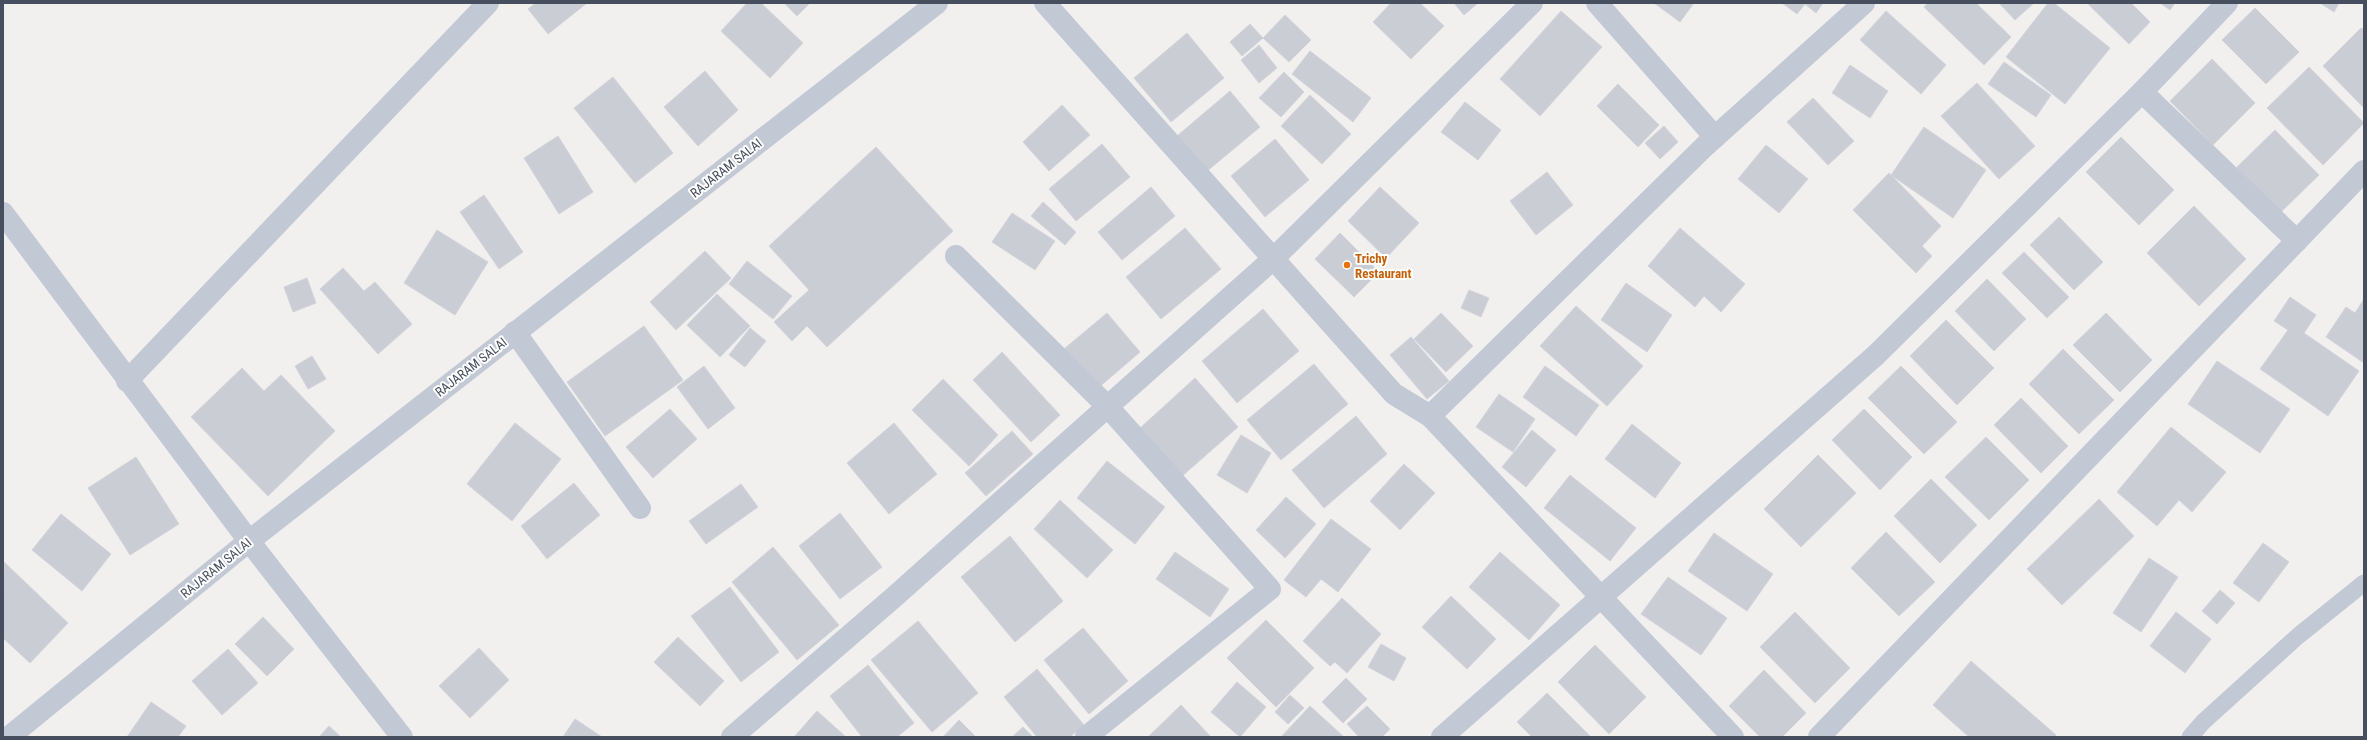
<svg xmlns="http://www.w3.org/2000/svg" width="2367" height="740" font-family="'Roboto Condensed',sans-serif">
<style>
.building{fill:#cbcdd5;stroke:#d3d4db}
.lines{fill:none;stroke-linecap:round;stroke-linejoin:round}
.service{stroke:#c3c8d5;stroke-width:17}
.minor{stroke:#c3c8d5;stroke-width:22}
.tertiary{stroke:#c3c8d5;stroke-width:22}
.food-dot{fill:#e8710a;stroke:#fff;stroke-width:1.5}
.labels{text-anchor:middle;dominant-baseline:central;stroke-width:4;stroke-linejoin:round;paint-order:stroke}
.street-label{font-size:13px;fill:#474e5e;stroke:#fff}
.food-label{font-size:13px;font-weight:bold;fill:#c56008;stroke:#fff;text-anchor:start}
</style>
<rect width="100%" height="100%" fill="#f2f0ef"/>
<g class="building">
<path d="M536,3H587L548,34L528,9Z"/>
<path d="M747,3H761L803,43L770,78L721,31Z"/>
<path d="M784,3H810L797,16Z"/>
<path d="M1391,3H1420L1444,26L1411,59L1373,22Z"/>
<path d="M1454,3H1478L1464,15Z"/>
<path d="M1654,3H1694L1680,22Z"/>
<path d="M1782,3H1823L1816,13L1805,4L1797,14Z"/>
<path d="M1928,3H1976L2011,37L1984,65L1924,7Z"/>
<path d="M1999,3H2034L2015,20Z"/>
<path d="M2048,3H2054L2110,48L2065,104L2006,57Z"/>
<path d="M2087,3H2131L2150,22L2129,44Z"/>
<path d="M2160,3H2175L2170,10Z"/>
<path d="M2320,3H2339L2334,12Z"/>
<path d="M2255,8L2299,52L2266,84L2222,40Z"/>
<path d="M1561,11L1602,47L1540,116L1500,79Z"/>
<path d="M1886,11L1946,65L1921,94L1860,40Z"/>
<path d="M1285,15L1311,40L1289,62L1263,38Z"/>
<path d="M1250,24L1263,38L1242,56L1230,42Z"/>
<path d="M2361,28L2364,30V108L2323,66Z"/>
<path d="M1187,33L1224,78L1171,122L1134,78Z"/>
<path d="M1259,45L1277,68L1259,83L1241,60Z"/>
<path d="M1310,51L1371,98L1353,122L1292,74Z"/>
<path d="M2212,59L2255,103L2213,145L2170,101Z"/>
<path d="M2004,62L2051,95L2036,117L1988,84Z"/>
<path d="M1850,65L1888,91L1870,118L1832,93Z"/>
<path d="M2309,67L2364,123L2323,165L2267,108Z"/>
<path d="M705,71L738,110L698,146L664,107Z"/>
<path d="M1284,72L1304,92L1281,117L1259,98Z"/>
<path d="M613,77L673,153L635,183L574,108Z"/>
<path d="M1977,83L2035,146L1999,179L1941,116Z"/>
<path d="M1618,84L1659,125L1638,147L1597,106Z"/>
<path d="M1230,91L1260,127L1206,172L1177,136Z"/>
<path d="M1310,95L1351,134L1322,164L1281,126Z"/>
<path d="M1813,98L1854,141L1828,165L1787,122Z"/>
<path d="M1465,102L1501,130L1478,160L1441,132Z"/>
<path d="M1062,105L1090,135L1049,171L1023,142Z"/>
<path d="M1664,126L1678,142L1660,159L1645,143Z"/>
<path d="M1924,127L1986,170L1953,218L1891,175Z"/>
<path d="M2275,130L2319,175L2280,213L2236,168Z"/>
<path d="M558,136L593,192L559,214L524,158Z"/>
<path d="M2121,137L2174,190L2139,225L2086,172Z"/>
<path d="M1275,139L1309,180L1265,217L1231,176Z"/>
<path d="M1102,144L1130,177L1076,221L1049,189Z"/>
<path d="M1766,145L1808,179L1779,213L1738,179Z"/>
<path d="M876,147L953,231L827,347L807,326L792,341L774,322L809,290L769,246Z"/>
<path d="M1547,172L1573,205L1536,235L1510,201Z"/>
<path d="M1889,173L1941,226L1922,246L1932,256L1916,273L1853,210Z"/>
<path d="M1151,187L1175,216L1122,260L1098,232Z"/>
<path d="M1380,187L1419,223L1386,258L1348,221Z"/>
<path d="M484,195L523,252L499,269L460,212Z"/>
<path d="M1043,202L1076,232L1065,245L1031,216Z"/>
<path d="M2194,206L2246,259L2199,306L2147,253Z"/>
<path d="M1012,213L1055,241L1035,270L992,242Z"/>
<path d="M2059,217L2103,262L2074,290L2030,245Z"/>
<path d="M1185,228L1221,269L1161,319L1126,277Z"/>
<path d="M1680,228L1745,284L1721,312L1704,296L1695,307L1648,266Z"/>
<path d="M437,230L488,262L455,315L404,283Z"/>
<path d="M1340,233L1379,272L1354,297L1315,259Z"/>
<path d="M705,251L731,278L676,330L650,302Z"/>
<path d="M2024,252L2069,297L2047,318L2002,273Z"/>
<path d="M747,261L792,296L773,319L729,284Z"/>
<path d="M343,268L364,291L375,282L412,324L378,354L320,289Z"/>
<path d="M307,278L316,303L293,312L284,287Z"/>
<path d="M1987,279L2026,319L1994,351L1955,311Z"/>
<path d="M1626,283L1672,315L1647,352L1601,320Z"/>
<path d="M1469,290L1489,298L1481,317L1461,308Z"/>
<path d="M717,294L750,326L720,357L687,325Z"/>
<path d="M2290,297L2316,315L2304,333L2359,371L2328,416L2260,369L2288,330L2274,321Z"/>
<path d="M2364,299V363L2326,337L2346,307L2355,313Z"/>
<path d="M1576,306L1643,366L1607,406L1540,346Z"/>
<path d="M1263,309L1299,351L1237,403L1202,361Z"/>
<path d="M1107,313L1140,352L1097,389L1064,349Z"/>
<path d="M1441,313L1473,346L1446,372L1414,339Z"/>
<path d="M2106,313L2152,360L2120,392L2073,345Z"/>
<path d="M1946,320L1994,368L1957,405L1910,356Z"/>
<path d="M644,326L683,380L605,436L567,382Z"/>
<path d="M750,328L766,341L745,367L729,355Z"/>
<path d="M1411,337L1449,381L1427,399L1390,355Z"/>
<path d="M2063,349L2114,400L2079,434L2029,384Z"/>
<path d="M1002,352L1060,415L1031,442L973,380Z"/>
<path d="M312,356L326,379L308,389L295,366Z"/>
<path d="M2217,361L2290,409L2260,453L2188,404Z"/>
<path d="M1314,364L1348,404L1281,460L1247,420Z"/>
<path d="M704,366L735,408L708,429L677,387Z"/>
<path d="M1545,366L1599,405L1576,436L1523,397Z"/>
<path d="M1901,366L1957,422L1924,454L1868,398Z"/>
<path d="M242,368L264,391L281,375L335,431L268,496L191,417Z"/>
<path d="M1195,378L1238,427L1181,477L1139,429Z"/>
<path d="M943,379L998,435L969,466L912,410Z"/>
<path d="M1499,394L1535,419L1513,452L1476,427Z"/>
<path d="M2021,398L2068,446L2041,473L1994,425Z"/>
<path d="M670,409L697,439L653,478L626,447Z"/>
<path d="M1864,409L1912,457L1880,490L1832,440Z"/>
<path d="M1356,416L1387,454L1324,508L1292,470Z"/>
<path d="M515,423L561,459L512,521L467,484Z"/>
<path d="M894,423L937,474L889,514L847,463Z"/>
<path d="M1632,424L1681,463L1655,498L1605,459Z"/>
<path d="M2171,427L2226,472L2192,512L2179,500L2157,526L2117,492Z"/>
<path d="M1532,430L1556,450L1526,487L1502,467Z"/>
<path d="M1012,431L1033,454L986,496L965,473Z"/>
<path d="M1241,435L1271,453L1247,493L1217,475Z"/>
<path d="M1986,437L2029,480L1989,520L1945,477Z"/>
<path d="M1818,455L1856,493L1801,547L1764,509Z"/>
<path d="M136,457L179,524L130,555L88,488Z"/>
<path d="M1107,461L1165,507L1135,544L1077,498Z"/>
<path d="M1404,464L1435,493L1400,530L1370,501Z"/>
<path d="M1570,475L1636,528L1610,561L1544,508Z"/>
<path d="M1931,479L1977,525L1940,563L1894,516Z"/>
<path d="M574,483L600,515L547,559L521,526Z"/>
<path d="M741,484L758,507L706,544L689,521Z"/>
<path d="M1286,497L1316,524L1285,558L1256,530Z"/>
<path d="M2099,499L2134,536L2062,605L2027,569Z"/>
<path d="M1060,500L1113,550L1087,578L1034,529Z"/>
<path d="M840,513L882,567L840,599L799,546Z"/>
<path d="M61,514L111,554L82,591L32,550Z"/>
<path d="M1331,519L1371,549L1338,592L1321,579L1306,597L1284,580Z"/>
<path d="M1886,532L1935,582L1899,616L1851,568Z"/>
<path d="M1714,533L1773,574L1747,611L1688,571Z"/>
<path d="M1010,536L1063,601L1015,642L961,577Z"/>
<path d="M2263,543L2289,562L2259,602L2233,583Z"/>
<path d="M773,547L839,625L797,660L732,582Z"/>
<path d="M1175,552L1229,589L1210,617L1156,579Z"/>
<path d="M1500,552L1560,605L1529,640L1469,587Z"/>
<path d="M2149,558L2178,577L2141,632L2113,613Z"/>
<path d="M4,562L68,623L30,663L3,638Z"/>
<path d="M1668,577L1727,618L1701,655L1641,614Z"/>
<path d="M730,587L779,652L741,682L691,616Z"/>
<path d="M2220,590L2235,603L2217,624L2202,611Z"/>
<path d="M1451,596L1496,639L1467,669L1422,627Z"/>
<path d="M1342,598L1381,634L1347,673L1335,662L1330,666L1303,641Z"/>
<path d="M1795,612L1850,668L1815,703L1760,647Z"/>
<path d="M2176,612L2211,639L2185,673L2150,646Z"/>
<path d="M263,617L294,649L267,676L235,644Z"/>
<path d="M1266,620L1314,668L1276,707L1227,658Z"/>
<path d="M918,621L978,693L932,732L871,660Z"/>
<path d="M1083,628L1128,681L1089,714L1044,660Z"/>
<path d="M678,637L724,681L700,706L654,662Z"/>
<path d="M1381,644L1406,658L1394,681L1368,667Z"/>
<path d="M1595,645L1646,697L1609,734L1558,682Z"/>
<path d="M479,648L509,680L470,718L439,686Z"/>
<path d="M228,649L258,683L222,715L192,681Z"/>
<path d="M1971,661L2056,735L2054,737H1969L1933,705Z"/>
<path d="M868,665L914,723L897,737H862L830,696Z"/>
<path d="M1037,669L1084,725L1070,737H1037L1004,697Z"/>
<path d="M1764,670L1806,713L1782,737H1760L1729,706Z"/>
<path d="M1346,678L1367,699L1343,723L1322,702Z"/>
<path d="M1237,682L1266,707L1240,737L1211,712Z"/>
<path d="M1547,693L1591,737H1532L1517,722Z"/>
<path d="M1290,695L1304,708L1288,724L1275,712Z"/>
<path d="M151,702L186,726L178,737H127Z"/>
<path d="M1181,705L1211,737H1148Z"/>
<path d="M1310,706L1344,737H1281Z"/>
<path d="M1367,706L1390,729L1382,737H1359L1347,724Z"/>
<path d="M817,711L846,737H794Z"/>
<path d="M575,719L602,737H563Z"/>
<path d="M959,720L976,737H943Z"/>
<path d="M329,726L341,737H319Z"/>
<path d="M1023,727L1033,737H1012Z"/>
</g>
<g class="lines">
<path class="service" d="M2190,737L2203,722L2298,636L2364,583"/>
<g class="minor">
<path d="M1045,3L1394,394L1430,416"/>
<path d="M1597,3L1715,137"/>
<path d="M2142,92L2297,241"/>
<path d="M3,213L249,541L402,737"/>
<path d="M956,256L1108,407L1270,589L1086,737"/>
<path d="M515,332L640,508"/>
<path d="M127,381L488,3"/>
<path d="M732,737L893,598L1273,259L1532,3"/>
<path d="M1442,737L1876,355L2142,92L2227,3"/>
<path d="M1733,737L1430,416L1705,146L1864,3"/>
<path d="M1819,737L2364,171"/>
</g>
<path class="tertiary" d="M9,737L249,541L937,3"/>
</g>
<circle class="food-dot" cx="1347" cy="265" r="4"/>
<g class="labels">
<g class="street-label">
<text transform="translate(726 168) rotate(-38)">RAJARAM SALAI</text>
<text transform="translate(471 367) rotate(-38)">RAJARAM SALAI</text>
<text transform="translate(216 568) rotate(-39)">RAJARAM SALAI</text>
</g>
<g class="food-label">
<text x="1355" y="258">Trichy<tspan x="1355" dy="15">Restaurant</tspan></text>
</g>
</g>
<rect width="2367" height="740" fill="none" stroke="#474e5e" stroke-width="8"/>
</svg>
